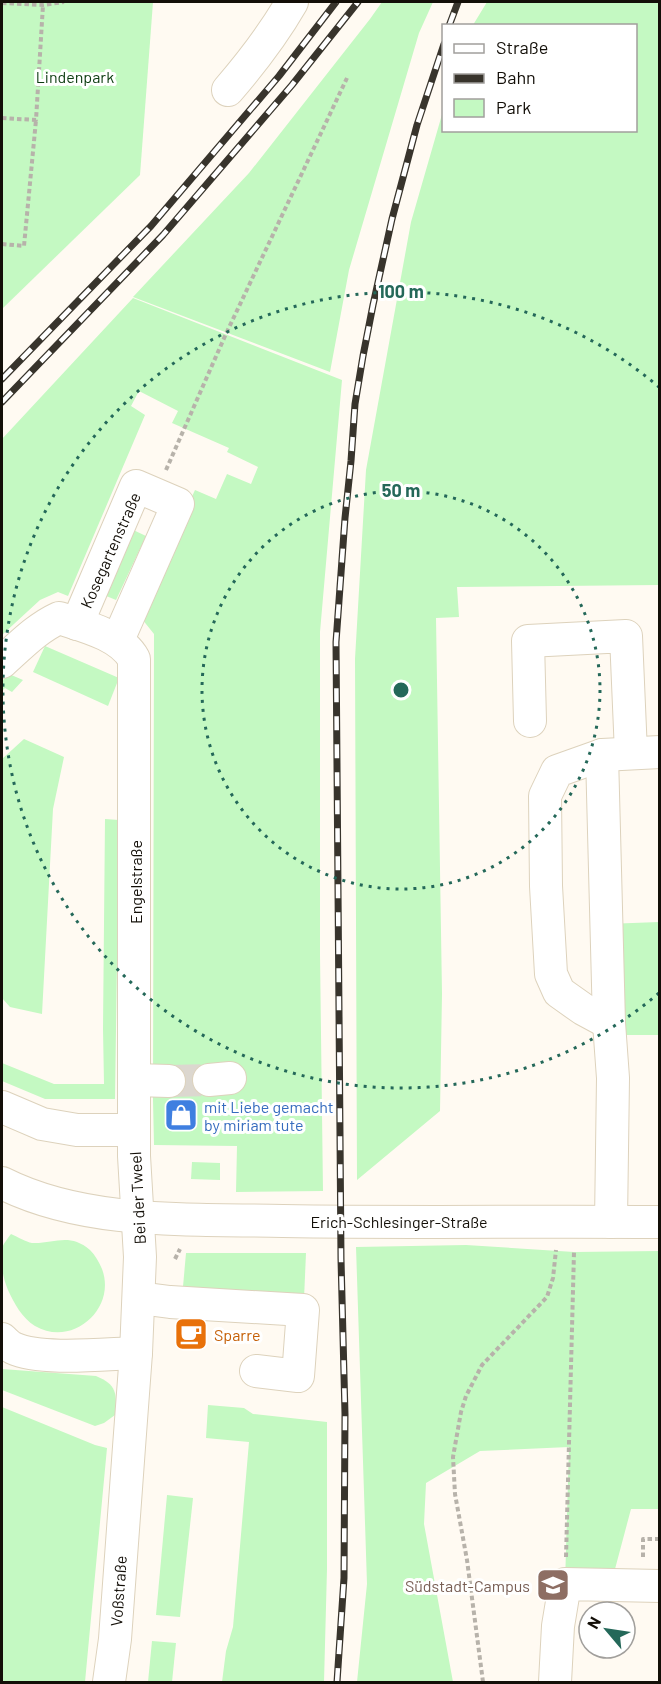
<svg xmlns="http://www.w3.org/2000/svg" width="661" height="1684" font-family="Barlow,sans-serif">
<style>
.green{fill:#c4f9c2}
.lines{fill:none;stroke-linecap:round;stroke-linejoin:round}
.minor-tunnel{stroke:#dcd7cf;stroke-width:32;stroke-dasharray:32 16;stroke-linecap:butt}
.minor-casing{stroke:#ddd2bc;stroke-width:34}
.path{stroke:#b7b2aa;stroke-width:4;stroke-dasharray:4.5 3;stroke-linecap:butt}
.minor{stroke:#fff;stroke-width:32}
.rail-casing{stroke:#38342c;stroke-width:7}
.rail{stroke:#fff;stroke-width:4.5;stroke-dasharray:14;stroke-linecap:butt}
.ring{fill:none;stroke:#246859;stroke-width:3;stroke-dasharray:3 6}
.labels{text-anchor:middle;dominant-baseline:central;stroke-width:6;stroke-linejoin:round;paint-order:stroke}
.park-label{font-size:16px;fill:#0c3c10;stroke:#fff}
.street-label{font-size:16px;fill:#130f08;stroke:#fff}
.shop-label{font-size:16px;fill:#366cbe;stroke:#fff;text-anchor:start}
.food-label{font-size:16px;fill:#c56008;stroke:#fff;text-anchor:start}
.education-label{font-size:16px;fill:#785e54;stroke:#fff;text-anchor:end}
.centre{fill:#246859;stroke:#fff;stroke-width:3}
.ring-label{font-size:18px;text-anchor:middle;font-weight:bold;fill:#246859;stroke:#fff;stroke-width:6;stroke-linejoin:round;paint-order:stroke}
</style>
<rect width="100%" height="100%" fill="#fffaf2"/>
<g class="green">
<path d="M2,2H153L140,175L2,309Z"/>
<path d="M382,2H433L419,33L349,270L330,372L133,297L249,173L370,19Z"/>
<path d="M487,2H659V585L457,587L459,617L436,618L442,994L440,1111L357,1180L355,659L366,470L411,222L443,111L444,130H636V26L473,25Z"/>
<path d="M133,298L342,380L320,632V955L323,1191L236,1192L237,1146L154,1145L153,1100L154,634L138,614L195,490L216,499L227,474L251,484L258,467L227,452L229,448L172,423L178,411L139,391L131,406L145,415L68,596L58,592L40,600L2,635V439Z"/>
<path d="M129,528L146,536L116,600L99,593Z"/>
<path d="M45,646L119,678L108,706L33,672Z"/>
<path d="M9,674L23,680L12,692L5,688L2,691V681Z"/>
<path d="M24,739L64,757L53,809L42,1014L10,1007L2,998V759Z"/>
<path d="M105,819L119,820L115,1099H45L2,1081V1063L54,1084H104L103,1029Z"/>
<path d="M659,922V1035H625L606,924Z"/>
<path d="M192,1162L220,1163V1180L191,1179Z"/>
<path d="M11,1234C18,1237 26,1242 32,1243C54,1244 69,1232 90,1250C95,1255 99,1262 102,1269C117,1309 72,1348 35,1326C22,1318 14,1303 8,1290C3,1278 0,1263 2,1249C3,1244 8,1238 11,1234Z"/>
<path d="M466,1245L574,1252L659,1251V1509H631L611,1584H565L569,1447L480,1451L426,1483L424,1524L453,1682H357L367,1584L356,1247Z"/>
<path d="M186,1253H306L304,1299L182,1298Z"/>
<path d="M2,1369L96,1376C117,1385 117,1393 115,1415L104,1423L95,1426L2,1390Z"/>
<path d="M208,1405L244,1408L253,1414L327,1422V1569L324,1682H222L226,1651L233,1627L249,1442L206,1438Z"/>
<path d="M2,1407L95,1445L107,1448L85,1682H2Z"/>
<path d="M167,1495L193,1498L180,1617L156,1615Z"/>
<path d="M152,1641L176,1643L172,1682H148Z"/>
</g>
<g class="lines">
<path class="minor-tunnel" d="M169,1081L209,1080"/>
<g class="minor-casing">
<g id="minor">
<path d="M228,90C253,61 273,35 292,2"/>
<path d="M77,624L136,486L178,504L118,640"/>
<path d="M2,662C20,646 37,628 59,618C84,626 121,635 134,659V1156L140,1257L136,1353L129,1447L115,1639L109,1682"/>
<path d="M530,721L528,641L626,636L631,753"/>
<path d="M602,755L609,1023L613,1078L611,1222"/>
<path d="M609,1023L583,1009L559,992L551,974L546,886L545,796L557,771L602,755L660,752"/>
<path d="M135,1080L169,1081"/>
<path d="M209,1080L230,1078"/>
<path d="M2,1107L42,1124L77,1130H134"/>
<path d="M2,1183C85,1225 192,1219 283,1221C408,1223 534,1221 660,1222"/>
<path d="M139,1298L170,1302L303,1310L298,1376L256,1371"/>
<path d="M2,1339C5,1342 9,1346 13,1348C41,1361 104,1354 136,1353"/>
<path d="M555,1682L558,1626L565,1584L660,1586"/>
</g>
</g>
<g class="path">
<path d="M2,3L43,5L64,2"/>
<path d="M2,118L36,120L43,5"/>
<path d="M2,244L24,246L36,120"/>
<path d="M166,470L225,336L347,78"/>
<path d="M175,1259L180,1249"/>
<path d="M566,1557L574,1252"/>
<path d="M643,1557V1539H660"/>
<path d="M483,1682L467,1560L455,1494L453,1457L461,1412L466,1396L482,1365L547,1297L553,1278L556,1250"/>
</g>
<use href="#minor" class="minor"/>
<g class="rail-casing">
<g id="rail">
<path d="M449,26L458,2"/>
<path d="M2,379L151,226L279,76L336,2"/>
<path d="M2,402L163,235L292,85L358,2"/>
<path d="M337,1682L344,1578L345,1414L341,1259L336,642L345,518L351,461L355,404L363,356L373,305L392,219L417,125L444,44"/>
</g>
</g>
<use href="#rail" class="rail"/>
</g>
<g class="ring">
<circle cx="401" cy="690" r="199"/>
<path d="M659 993A398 398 0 1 1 659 387"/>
</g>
<defs>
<g id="shop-square" transform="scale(1.725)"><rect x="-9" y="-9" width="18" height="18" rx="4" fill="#3f7fe0" stroke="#fff"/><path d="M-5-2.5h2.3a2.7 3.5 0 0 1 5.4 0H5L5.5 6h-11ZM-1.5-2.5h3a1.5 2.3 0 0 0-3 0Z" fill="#fff"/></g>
<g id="cafe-square" transform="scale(1.725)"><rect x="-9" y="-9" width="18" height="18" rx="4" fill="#e8710a" stroke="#fff"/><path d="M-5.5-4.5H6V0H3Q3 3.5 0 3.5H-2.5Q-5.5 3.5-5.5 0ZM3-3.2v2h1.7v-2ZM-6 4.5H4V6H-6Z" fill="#fff"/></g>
<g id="university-square" transform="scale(1.725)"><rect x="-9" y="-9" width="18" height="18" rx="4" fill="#8d6e63" stroke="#fff"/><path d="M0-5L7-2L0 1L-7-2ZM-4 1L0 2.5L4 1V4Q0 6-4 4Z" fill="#fff"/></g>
</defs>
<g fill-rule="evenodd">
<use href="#shop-square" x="181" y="1115"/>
<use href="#cafe-square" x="191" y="1334"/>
<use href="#university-square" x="553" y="1585"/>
</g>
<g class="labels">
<g class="park-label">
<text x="75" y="76">Lindenpark</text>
</g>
<g class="street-label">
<text transform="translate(110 550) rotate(-66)">Kosegartenstraße</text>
<text transform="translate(135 882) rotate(-90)">Engelstraße</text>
<text transform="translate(137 1198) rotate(-93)">Bei der Tweel</text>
<text x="399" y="1221">Erich-Schlesinger-Straße</text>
<text transform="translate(118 1591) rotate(-86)">Voßstraße</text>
</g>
<g class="shop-label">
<text x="204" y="1106">mit Liebe gemacht<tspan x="204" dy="18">by miriam tute</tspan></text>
</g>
<g class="food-label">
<text x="214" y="1334">Sparre</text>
</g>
<g class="education-label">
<text x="530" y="1585">Südstadt-Campus</text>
</g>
</g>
<circle cx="401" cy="690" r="9" class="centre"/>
<g class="ring-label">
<text x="401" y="298">100 m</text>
<text x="401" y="497">50 m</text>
</g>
<rect width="661" height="1684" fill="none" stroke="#130f08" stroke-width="6"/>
<rect x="442" y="24" width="195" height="108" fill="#ffffff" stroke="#a19f9c" stroke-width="1.5"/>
<rect x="454" y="44" width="30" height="9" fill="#ffffff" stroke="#a19f9c" stroke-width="1.5"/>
<text x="496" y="54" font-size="18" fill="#130f08">Straße</text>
<rect x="454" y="74" width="30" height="9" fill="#38342c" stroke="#a19f9c" stroke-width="1.5"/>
<text x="496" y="84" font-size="18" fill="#130f08">Bahn</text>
<rect x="454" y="99" width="30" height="18" fill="#c4f9c2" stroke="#a19f9c" stroke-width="1.5"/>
<text x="496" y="114" font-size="18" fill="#130f08">Park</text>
<g transform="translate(607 1630) rotate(299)"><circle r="28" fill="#ffffff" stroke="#a19f9c" stroke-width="1.5"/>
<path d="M0-4.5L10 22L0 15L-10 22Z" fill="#246859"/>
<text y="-9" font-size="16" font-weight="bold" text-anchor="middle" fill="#130f08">N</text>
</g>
</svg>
